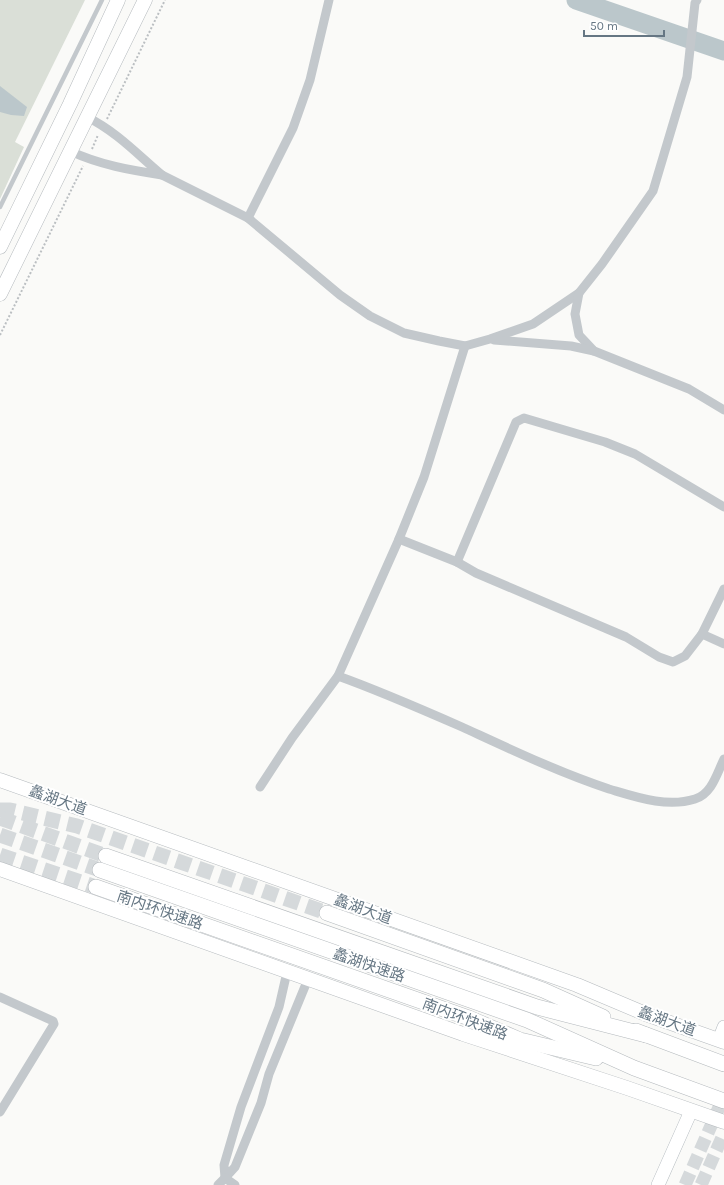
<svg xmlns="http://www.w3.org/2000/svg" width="724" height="1185" font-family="Karla,'Noto Sans SC',sans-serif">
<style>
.green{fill:#dadfd7}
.water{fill:#bbc7cb}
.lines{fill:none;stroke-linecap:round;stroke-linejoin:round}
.river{stroke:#bbc7cb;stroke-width:19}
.secondary-tunnel{stroke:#d5d9db;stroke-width:13;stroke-dasharray:13 6;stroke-linecap:butt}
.trunk-tunnel{stroke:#d5d9db;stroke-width:15;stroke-dasharray:15 8;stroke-linecap:butt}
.secondary-casing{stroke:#b3babf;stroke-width:14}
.primary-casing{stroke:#b5babe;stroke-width:15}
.trunk-casing{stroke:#b4b9bd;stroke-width:16}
.path{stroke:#bbbfc2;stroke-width:2;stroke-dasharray:2 2;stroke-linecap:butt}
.service{stroke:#c3c8cc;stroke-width:4.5}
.minor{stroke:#c3c8cc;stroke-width:9}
.secondary{stroke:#fff;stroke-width:13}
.primary{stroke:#fff;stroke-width:14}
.trunk{stroke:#fff;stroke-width:15}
.labels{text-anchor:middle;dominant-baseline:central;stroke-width:4;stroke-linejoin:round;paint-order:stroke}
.street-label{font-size:15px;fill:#657683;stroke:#fff}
</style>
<rect width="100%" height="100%" fill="#fafaf8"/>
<path class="green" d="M0,0H85L15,142L24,147L0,199Z"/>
<path class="water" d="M0,86L27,107L24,116L11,115L0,112Z"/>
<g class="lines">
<path class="river" d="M576,0L724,51"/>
<g class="secondary-tunnel">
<path d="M685,1185L724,1096"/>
<path d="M701,1185L724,1133"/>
</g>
<g class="trunk-tunnel">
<path d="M0,810H10L77,826L327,913"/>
<path d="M0,818L106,856"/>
<path d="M0,835L100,870"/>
<path d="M0,855L96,887"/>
</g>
<g class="secondary-casing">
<g id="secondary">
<path d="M719,1040L724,1027"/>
<path d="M658,1185L691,1111"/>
</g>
</g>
<g class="primary-casing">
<g id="primary">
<path d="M0,247L70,104L118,0"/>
<path d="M0,294L145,0"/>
<path d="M0,780L577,985L648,1015L724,1042"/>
<path d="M0,869L463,1034L627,1088L724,1122"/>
</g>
</g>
<g class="trunk-casing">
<g id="trunk">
<path d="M106,856L537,1007L646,1035"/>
<path d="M100,870L527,1020L634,1068L724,1101"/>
<path d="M96,887L469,1018L520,1040L596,1058"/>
<path d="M327,913L543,990L603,1017"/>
<path d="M636,1031L724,1064"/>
</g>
</g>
<g class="path">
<path d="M107,119L165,0"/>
<path d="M92,149L98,135"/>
<path d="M0,335L83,166"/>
</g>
<path class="service" d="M0,207L102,0"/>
<g class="minor">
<path d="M70,151C100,165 130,170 162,175C137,154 117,132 87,117"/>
<path d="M162,175L248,218L340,295L370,316L404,333L439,341L465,346L490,339L533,324L579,293L602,264L653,191L687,77L695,3L697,0"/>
<path d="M248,218L293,128L310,80L329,0"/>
<path d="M579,293L575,314L579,335L594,351L689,389L724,410"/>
<path d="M494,340L571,346L594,351"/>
<path d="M399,539L457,562L476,573L626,637L659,657L673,662L685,656L702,634L724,589"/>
<path d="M457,562L516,422L524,418L605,442L635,454L724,507"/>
<path d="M702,634L724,644"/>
<path d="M338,676C380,691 421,709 462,727C510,749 558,772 609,789C636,797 667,808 695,799C712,794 717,773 724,759"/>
<path d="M260,787L292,738L338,676L399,539L424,477L465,346"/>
<path d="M287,972L279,1007L241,1107L224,1165L225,1178L235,1167L261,1103L269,1074L308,979"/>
<path d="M0,997L53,1021L54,1024L0,1112"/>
<path d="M218,1185L225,1178L235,1185"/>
</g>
<use href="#secondary" class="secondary"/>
<use href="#primary" class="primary"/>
<use href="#trunk" class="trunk"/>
</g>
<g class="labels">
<g class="street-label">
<text transform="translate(58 800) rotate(20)">蠡湖大道</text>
<text transform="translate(363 909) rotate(20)">蠡湖大道</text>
<text transform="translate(160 910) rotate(19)">南内环快速路</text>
<text transform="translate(369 965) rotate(19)">蠡湖快速路</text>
<text transform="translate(465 1019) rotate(21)">南内环快速路</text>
<text transform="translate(667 1021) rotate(20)">蠡湖大道</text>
</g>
</g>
<path d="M584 30v6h80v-6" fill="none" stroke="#657683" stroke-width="2"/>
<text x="590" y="30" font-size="12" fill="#657683" stroke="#ffffff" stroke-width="3" paint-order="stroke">50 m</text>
</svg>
